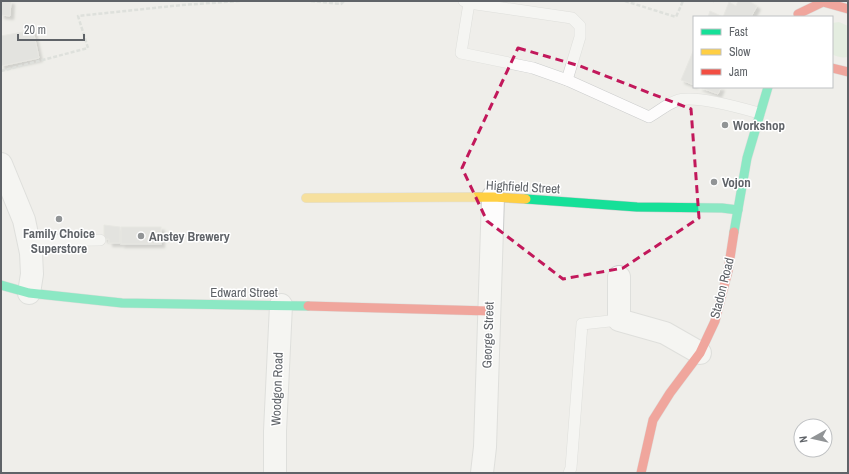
<svg xmlns="http://www.w3.org/2000/svg" width="849" height="474" font-family="'Archivo Narrow',sans-serif">
<style>
.green{fill:#d8ebd6}
.building{fill:#d6d5d3;stroke:#deddd9;filter:url(#shadow)}
.lines{fill:none;stroke-linecap:round;stroke-linejoin:round}
.lane-casing{stroke:#cbcccc;stroke-width:12}
.street-casing{stroke:#cbcccc;stroke-width:24}
.fast-casing{stroke:#cacacb;stroke-width:10}
.slow-casing{stroke:#cacacb;stroke-width:10}
.jam-casing{stroke:#cacacb;stroke-width:10}
.path{stroke:#cacfcc;stroke-width:2.5;stroke-dasharray:4 2;stroke-linecap:butt}
.lane{stroke:#fdfcfc;stroke-width:11}
.street{stroke:#fdfcfc;stroke-width:22}
.fast{stroke:#16e098;stroke-width:9}
.slow{stroke:#ffcf43;stroke-width:9}
.jam{stroke:#f24e42;stroke-width:9}
.marked{fill:none;stroke:#c2185b;stroke-width:3;stroke-dasharray:8 5;stroke-linejoin:round}
.poi-dot{fill:#919496;stroke:#fff;stroke-width:1.5}
.labels{text-anchor:middle;dominant-baseline:central;stroke-width:3;stroke-linejoin:round;paint-order:stroke}
.poi-label{font-size:13px;font-weight:bold;fill:#5f6368;stroke:#fff;text-anchor:start}
.street-label{font-size:13px;fill:#5f6368;stroke:#fff}
</style>
<defs>
<filter id="shadow"><feDropShadow dx="3.5" dy="3.5" stdDeviation="1" flood-color="#0004"/></filter>
</defs>
<rect width="100%" height="100%" fill="#efeeea"/>
<path class="green" d="M839,22L848,26V57C842,58 837,57 832,54V23Z"/>
<g class="building">
<path d="M1,1H11L10,16L1,15Z"/>
<path d="M738,1H749L757,6L751,17H708L710,11L723,17L729,2L736,6Z"/>
<path d="M33,30L39,58L1,66V36Z"/>
<path d="M694,49V85L681,80Z"/>
<path d="M699,87H721L718,94Z"/>
<path d="M104,225L120,227V243H109V239H104Z"/>
<rect x="121" y="227" width="40" height="17"/>
</g>
<g class="lines">
<g class="lane-casing">
<g id="lane">
<path d="M464,1L469,3L572,18L580,26V37L567,80"/>
<path d="M469,3L461,53L533,68L567,80L649,117C658,112 667,104 676,101C693,94 741,108 759,113"/>
<path d="M28,241L100,240"/>
<path d="M569,473L571,468L582,324L619,320"/>
</g>
</g>
<g class="street-casing">
<g id="street">
<path d="M1,164L24,220L31,253L32,274L29,293"/>
<path d="M619,277V320L665,333L700,353"/>
<path d="M275,473V431L281,305"/>
<path d="M482,473L485,447L493,197"/>
</g>
</g>
<g class="fast-casing">
<g id="fast">
<path d="M526,199L637,207L722,208L738,210"/>
<path d="M734,232L747,158L768,87"/>
<path d="M1,285L29,293L122,303L308,306"/>
</g>
</g>
<g class="slow-casing">
<path id="slow" d="M306,198L493,197L526,199"/>
</g>
<g class="jam-casing">
<g id="jam">
<path d="M798,14L823,2L848,9"/>
<path d="M832,68L848,72"/>
<path d="M308,306L489,311"/>
<path d="M641,473L653,420L670,393L700,353L715,321L728,271L734,232"/>
</g>
</g>
<g class="path">
<path d="M311,1L341,4L344,1"/>
<path d="M625,1L676,17L683,1"/>
<path d="M713,1H714"/>
<path d="M1,71L88,48L78,16L182,5L240,1"/>
</g>
<use href="#lane" class="lane"/>
<use href="#street" class="street"/>
<use href="#fast" class="fast"/>
<use href="#slow" class="slow"/>
<use href="#jam" class="jam"/>
</g>
<path d="M0 0H849V474H0ZM518,48L580,66L691,109L699,218L623,268L563,279L487,221L462,168Z" fill="#efeeea" fill-opacity=".55" fill-rule="evenodd"/>
<path class="marked" d="M518,48L580,66L691,109L699,218L623,268L563,279L487,221L462,168Z"/>
<g class="poi-dot">
<circle cx="725" cy="125" r="4"/>
<circle cx="714" cy="182" r="4"/>
<circle cx="59" cy="219" r="4"/>
<circle cx="141" cy="236" r="4"/>
</g>
<g class="labels">
<g class="poi-label">
<text x="733" y="125">Workshop</text>
<text x="722" y="182">Vojon</text>
<text x="59" y="233" text-anchor="middle">Family Choice<tspan x="59" dy="15">Superstore</tspan></text>
<text x="149" y="236">Anstey Brewery</text>
</g>
<g class="street-label">
<text transform="translate(523 187) rotate(3)">Highfield Street</text>
<text transform="translate(722 288) rotate(-76)">Stadon Road</text>
<text x="244" y="292">Edward Street</text>
<text transform="translate(488 335) rotate(-88)">George Street</text>
<text transform="translate(277 389) rotate(-88)">Woodgon Road</text>
</g>
</g>
<rect width="849" height="474" fill="none" stroke="#5f6368" stroke-width="4"/>
<rect x="693" y="16" width="140" height="72" fill="#ffffff" stroke="#bfc1c3"/>
<rect x="701" y="29" width="20" height="6" fill="#16e098" stroke="#bfc1c3"/>
<text x="729" y="36" font-size="12" fill="#5f6368">Fast</text>
<rect x="701" y="49" width="20" height="6" fill="#ffcf43" stroke="#bfc1c3"/>
<text x="729" y="56" font-size="12" fill="#5f6368">Slow</text>
<rect x="701" y="69" width="20" height="6" fill="#f24e42" stroke="#bfc1c3"/>
<text x="729" y="76" font-size="12" fill="#5f6368">Jam</text>
<g transform="translate(813 438) rotate(262)"><circle r="19" fill="#ffffff" stroke="#bfc1c3"/>
<path d="M0-3L7 15L0 10L-7 15Z" fill="#919496"/>
<text y="-6" font-size="11" font-weight="bold" text-anchor="middle" fill="#5f6368">N</text>
</g>
<path d="M18 34v6h66v-6" fill="none" stroke="#5f6368" stroke-width="2"/>
<text x="24" y="34" font-size="12" fill="#5f6368" stroke="#ffffff" stroke-width="3" paint-order="stroke">20 m</text>
</svg>
